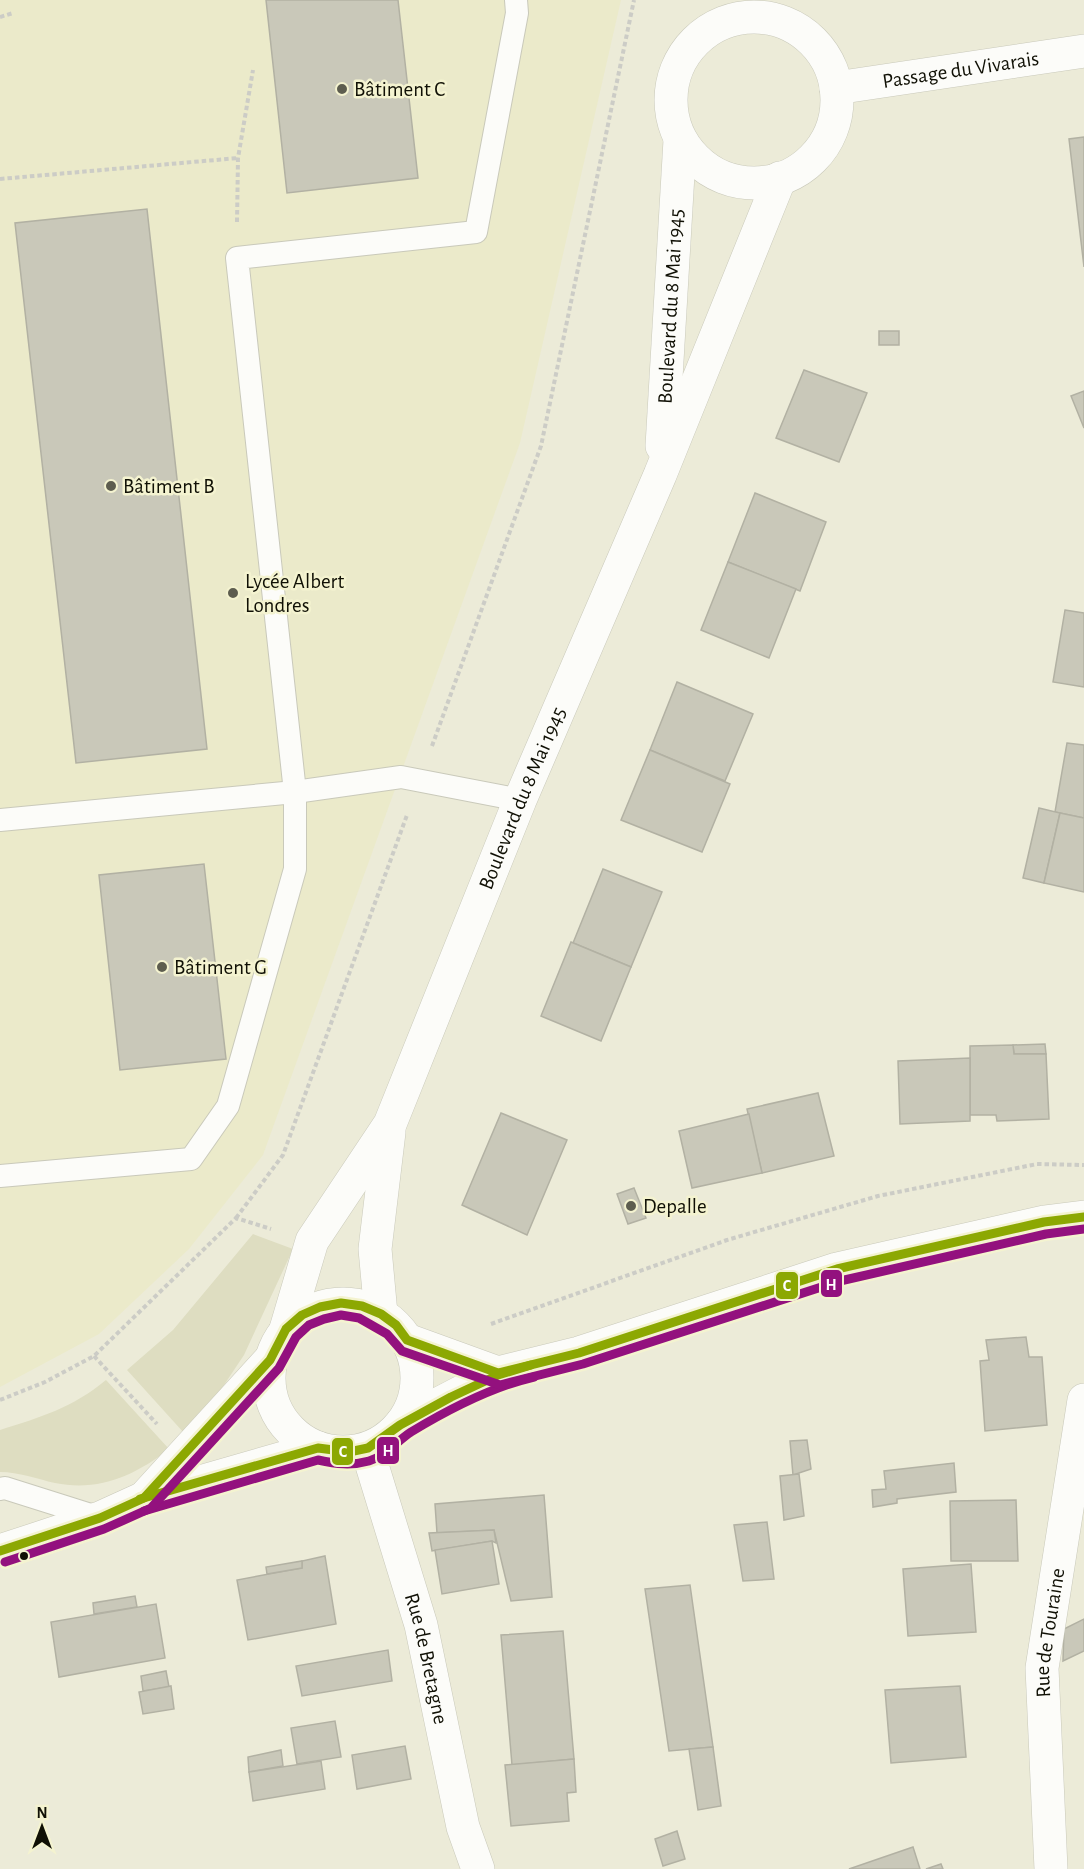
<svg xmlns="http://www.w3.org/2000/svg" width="1084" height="1869" font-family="'Alegreya Sans',sans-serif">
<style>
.built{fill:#ebeaca}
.green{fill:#deddc1}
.building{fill:#c9c8b9;stroke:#b2b1a3;stroke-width:1.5}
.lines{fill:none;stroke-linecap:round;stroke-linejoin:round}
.service-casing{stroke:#c9c9ba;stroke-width:24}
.minor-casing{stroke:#c9c9ba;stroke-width:34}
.secondary-casing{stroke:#c9c9ba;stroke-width:34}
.path{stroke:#ccccc6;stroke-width:4;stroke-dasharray:4.5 3;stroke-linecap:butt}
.service{stroke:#fcfcf9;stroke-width:22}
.minor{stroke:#fcfcf9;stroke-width:33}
.secondary{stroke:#fcfcf9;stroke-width:33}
.bus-1-casing{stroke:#f4f3d0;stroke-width:14}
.bus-2-casing{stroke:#f4f3d0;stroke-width:14}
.bus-1{stroke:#8ca802;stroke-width:9}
.bus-2{stroke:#93117e;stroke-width:9}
.poi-dot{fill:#5d5d4f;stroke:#f4f3d0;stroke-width:2}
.bus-dot{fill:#101005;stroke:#f4f3d0;stroke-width:2}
.labels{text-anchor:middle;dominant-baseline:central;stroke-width:5;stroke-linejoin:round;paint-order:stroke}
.street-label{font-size:21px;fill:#101005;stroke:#f4f3d0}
.poi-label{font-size:21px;fill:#101005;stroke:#f4f3d0;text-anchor:start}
.line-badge{stroke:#f4f3d0;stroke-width:2}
.badge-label{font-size:16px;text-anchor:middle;font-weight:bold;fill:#fff}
</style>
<rect width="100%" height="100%" fill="#ecebd8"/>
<path class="built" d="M0,0H621L520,443L263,1155L189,1249L99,1334L0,1387Z"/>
<g class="green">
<path d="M253,1234L293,1249L244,1355L218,1394L184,1433L127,1370L173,1330Z"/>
<path d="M106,1380L169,1449C136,1475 99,1492 55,1483C37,1479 19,1472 0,1472V1430C41,1417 72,1408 106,1380Z"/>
</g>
<g class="building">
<path d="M266,0H398L418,178L287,193Z"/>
<path d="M1084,137V267L1069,139Z"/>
<path d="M147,209L207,749L76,763L15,223Z"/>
<rect x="879" y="331" width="20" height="14"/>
<path d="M804,370L867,393L839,462L776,438Z"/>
<path d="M1084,391V428L1071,396Z"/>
<path d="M755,493L826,522L800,591L728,562Z"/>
<path d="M728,562L796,589L769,658L701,630Z"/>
<path d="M1065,610L1084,613V687L1053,682Z"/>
<path d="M677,682L753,714L725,781L650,750Z"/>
<path d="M1067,743L1084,745V818L1055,812Z"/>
<path d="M650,750L730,784L702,852L621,820Z"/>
<path d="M1039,808L1060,813L1044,883L1023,878Z"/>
<path d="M1060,813L1084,818V892L1044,883Z"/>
<path d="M204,864L226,1059L120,1070L99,875Z"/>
<path d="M603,869L662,892L631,967L573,943Z"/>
<path d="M571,942L631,967L601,1041L541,1016Z"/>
<path d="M1045,1044L1046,1054H1014L1013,1045Z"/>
<path d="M1013,1045L1014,1054H1046L1049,1119L997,1121L996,1115H970V1046Z"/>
<path d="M970,1058V1121L900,1124L898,1061Z"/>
<path d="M818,1093L834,1156L762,1173L747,1109Z"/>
<path d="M501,1113L567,1140L527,1235L462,1205Z"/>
<path d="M749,1114L762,1173L692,1188L679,1131Z"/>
<path d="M634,1188L646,1218L628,1224L617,1194Z"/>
<path d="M1026,1337L1029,1357H1042L1047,1425L985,1431L980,1361L989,1360L986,1340Z"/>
<path d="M807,1440L811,1469L793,1475L790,1441Z"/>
<path d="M954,1463L956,1492L897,1499V1503L873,1507L872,1490L886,1489L884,1471Z"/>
<path d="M799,1474L804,1516L784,1520L780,1476Z"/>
<path d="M544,1495L552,1597L511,1601L494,1530L437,1533L435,1504Z"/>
<path d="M1016,1500L1018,1561H951L950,1501Z"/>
<path d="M767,1522L774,1579L743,1581L734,1525Z"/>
<path d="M494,1530L496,1543L492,1541L432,1551L429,1533Z"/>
<path d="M492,1541L499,1584L442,1594L435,1550Z"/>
<path d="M325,1556L336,1624L248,1640L237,1580L302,1568V1561Z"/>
<path d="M302,1561V1568L267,1574L266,1567Z"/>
<path d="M971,1564L976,1632L908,1636L903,1569Z"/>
<path d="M690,1585L713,1747L669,1751L645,1589Z"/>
<path d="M135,1596L137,1607L94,1614L93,1603Z"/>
<path d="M156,1604L165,1658L59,1677L51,1622Z"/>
<path d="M1084,1619V1651L1063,1661L1064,1629Z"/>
<path d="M563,1631L574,1759L512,1765L501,1635Z"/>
<path d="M388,1650L392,1681L302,1696L296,1666Z"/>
<path d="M166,1671L169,1687L143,1691L141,1676Z"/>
<path d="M171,1686L174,1709L143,1714L139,1692Z"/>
<path d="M960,1686L966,1757L891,1763L885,1690Z"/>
<path d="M335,1721L341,1757L297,1764L291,1728Z"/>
<path d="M405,1746L411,1779L357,1789L352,1755Z"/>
<path d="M713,1747L721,1806L698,1810L689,1749Z"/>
<path d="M281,1750L283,1766L249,1772L248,1757Z"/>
<path d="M574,1759L576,1792L567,1793L569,1821L511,1826L505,1765Z"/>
<path d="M321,1761L325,1789L253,1801L249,1772Z"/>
<path d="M677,1831L685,1859L663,1866L655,1839Z"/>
<path d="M913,1847L920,1869H849Z"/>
<path d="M941,1864L943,1869H926Z"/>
</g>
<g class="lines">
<g class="service-casing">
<g id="service">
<path d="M0,820L295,792L401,777L520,800"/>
<path d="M0,1176L191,1159L228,1106L295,869V792L237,258L476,232L517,13L516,0"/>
<path d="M0,1489L5,1488L100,1518"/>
</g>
</g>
<g class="minor-casing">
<g id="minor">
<circle cx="754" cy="100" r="83"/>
<path id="s1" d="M836,88L1084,51"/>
<path id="s2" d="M662,446L680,140"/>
<path d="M381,1314L375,1249L389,1132"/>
<path id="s3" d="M286,1329L312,1241L390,1124L520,800L660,475L780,178"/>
<path id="s4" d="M367,1449L421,1625L463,1827L478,1869"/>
<path id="s5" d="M1051,1869L1042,1668L1084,1400"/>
</g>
</g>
<g class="secondary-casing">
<g id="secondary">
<circle cx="343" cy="1378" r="74"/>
<path d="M407,1340L498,1373"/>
<path d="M402,1423L498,1373L579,1353L837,1269L1044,1222L1084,1217"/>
<path d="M144,1498L270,1360"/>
<path d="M0,1551L100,1518L144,1498L318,1448"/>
</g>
</g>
<g class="path">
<path d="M0,17L13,13"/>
<path d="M0,179L238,158"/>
<path d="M237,222L238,158L253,70"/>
<path d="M432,746L541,446L634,0"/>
<path d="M236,1218L283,1155L407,815"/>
<path d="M491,1324L727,1240L878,1196L1037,1164L1084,1165"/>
<path d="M94,1356L157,1424"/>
<path d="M0,1400L45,1382L94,1356L236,1218L271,1229"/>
</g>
<use href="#service" class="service"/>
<use href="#minor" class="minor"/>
<use href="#secondary" class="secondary"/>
<g class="bus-1-casing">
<g id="bus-1">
<path d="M140,1499L318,1448L349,1452L368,1448L400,1425L451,1397L498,1375L531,1365"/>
<path d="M0,1551L100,1518L144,1498L270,1360L286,1329L302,1315L320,1307L341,1303L362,1306L381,1314L396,1325L407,1340L498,1373L579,1353L837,1269L1044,1222L1084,1217"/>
</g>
</g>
<g class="bus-2-casing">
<g id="bus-2">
<path d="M144,1511L318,1460C336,1464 351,1466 369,1461C386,1456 397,1441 411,1432C449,1409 491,1387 534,1377"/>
<path d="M5,1562L104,1529L151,1508L279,1368L296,1337L309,1325L324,1319L341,1315L359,1318L387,1334L402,1351L500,1385L583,1364L840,1281L1046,1234L1084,1229"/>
</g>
</g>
<use href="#bus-1" class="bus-1"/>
<use href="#bus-2" class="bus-2"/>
</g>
<g class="poi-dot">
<circle cx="342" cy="89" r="6"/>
<circle cx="111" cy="486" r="6"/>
<circle cx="233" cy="593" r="6"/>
<circle cx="162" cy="967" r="6"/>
<circle cx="631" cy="1206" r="6"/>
</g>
<circle class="bus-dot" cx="24" cy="1556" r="5"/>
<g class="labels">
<g class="street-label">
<text stroke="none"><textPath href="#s1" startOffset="126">Passage du Vivarais</textPath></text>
<text stroke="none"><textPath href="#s2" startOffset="140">Boulevard du 8 Mai 1945</textPath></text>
<text stroke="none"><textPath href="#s3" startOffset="584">Boulevard du 8 Mai 1945</textPath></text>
<text stroke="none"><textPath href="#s5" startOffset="237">Rue de Touraine</textPath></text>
<text stroke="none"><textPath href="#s4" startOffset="218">Rue de Bretagne</textPath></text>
</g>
<g class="poi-label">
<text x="354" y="89">Bâtiment C</text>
<text x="123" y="486">Bâtiment B</text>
<text x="245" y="581">Lycée Albert<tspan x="245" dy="24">Londres</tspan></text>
<text x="174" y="967">Bâtiment G</text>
<text x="643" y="1206">Depalle</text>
</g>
</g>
<g class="line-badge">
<rect x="820" y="1269" width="23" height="29" rx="6" fill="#93117e"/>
<rect x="775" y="1271" width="24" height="29" rx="6" fill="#8ca802"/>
<rect x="376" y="1436" width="24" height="29" rx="6" fill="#93117e"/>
<rect x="331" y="1437" width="23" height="29" rx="6" fill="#8ca802"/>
</g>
<g class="badge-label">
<text x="831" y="1290">H</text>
<text x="787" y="1291">C</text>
<text x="388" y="1456">H</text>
<text x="343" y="1457">C</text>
</g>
<g transform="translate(42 1827)" stroke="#f4f3d0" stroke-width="4.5" paint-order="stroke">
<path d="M0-4.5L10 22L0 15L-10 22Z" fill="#101005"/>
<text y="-9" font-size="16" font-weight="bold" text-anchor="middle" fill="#101005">N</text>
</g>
</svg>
